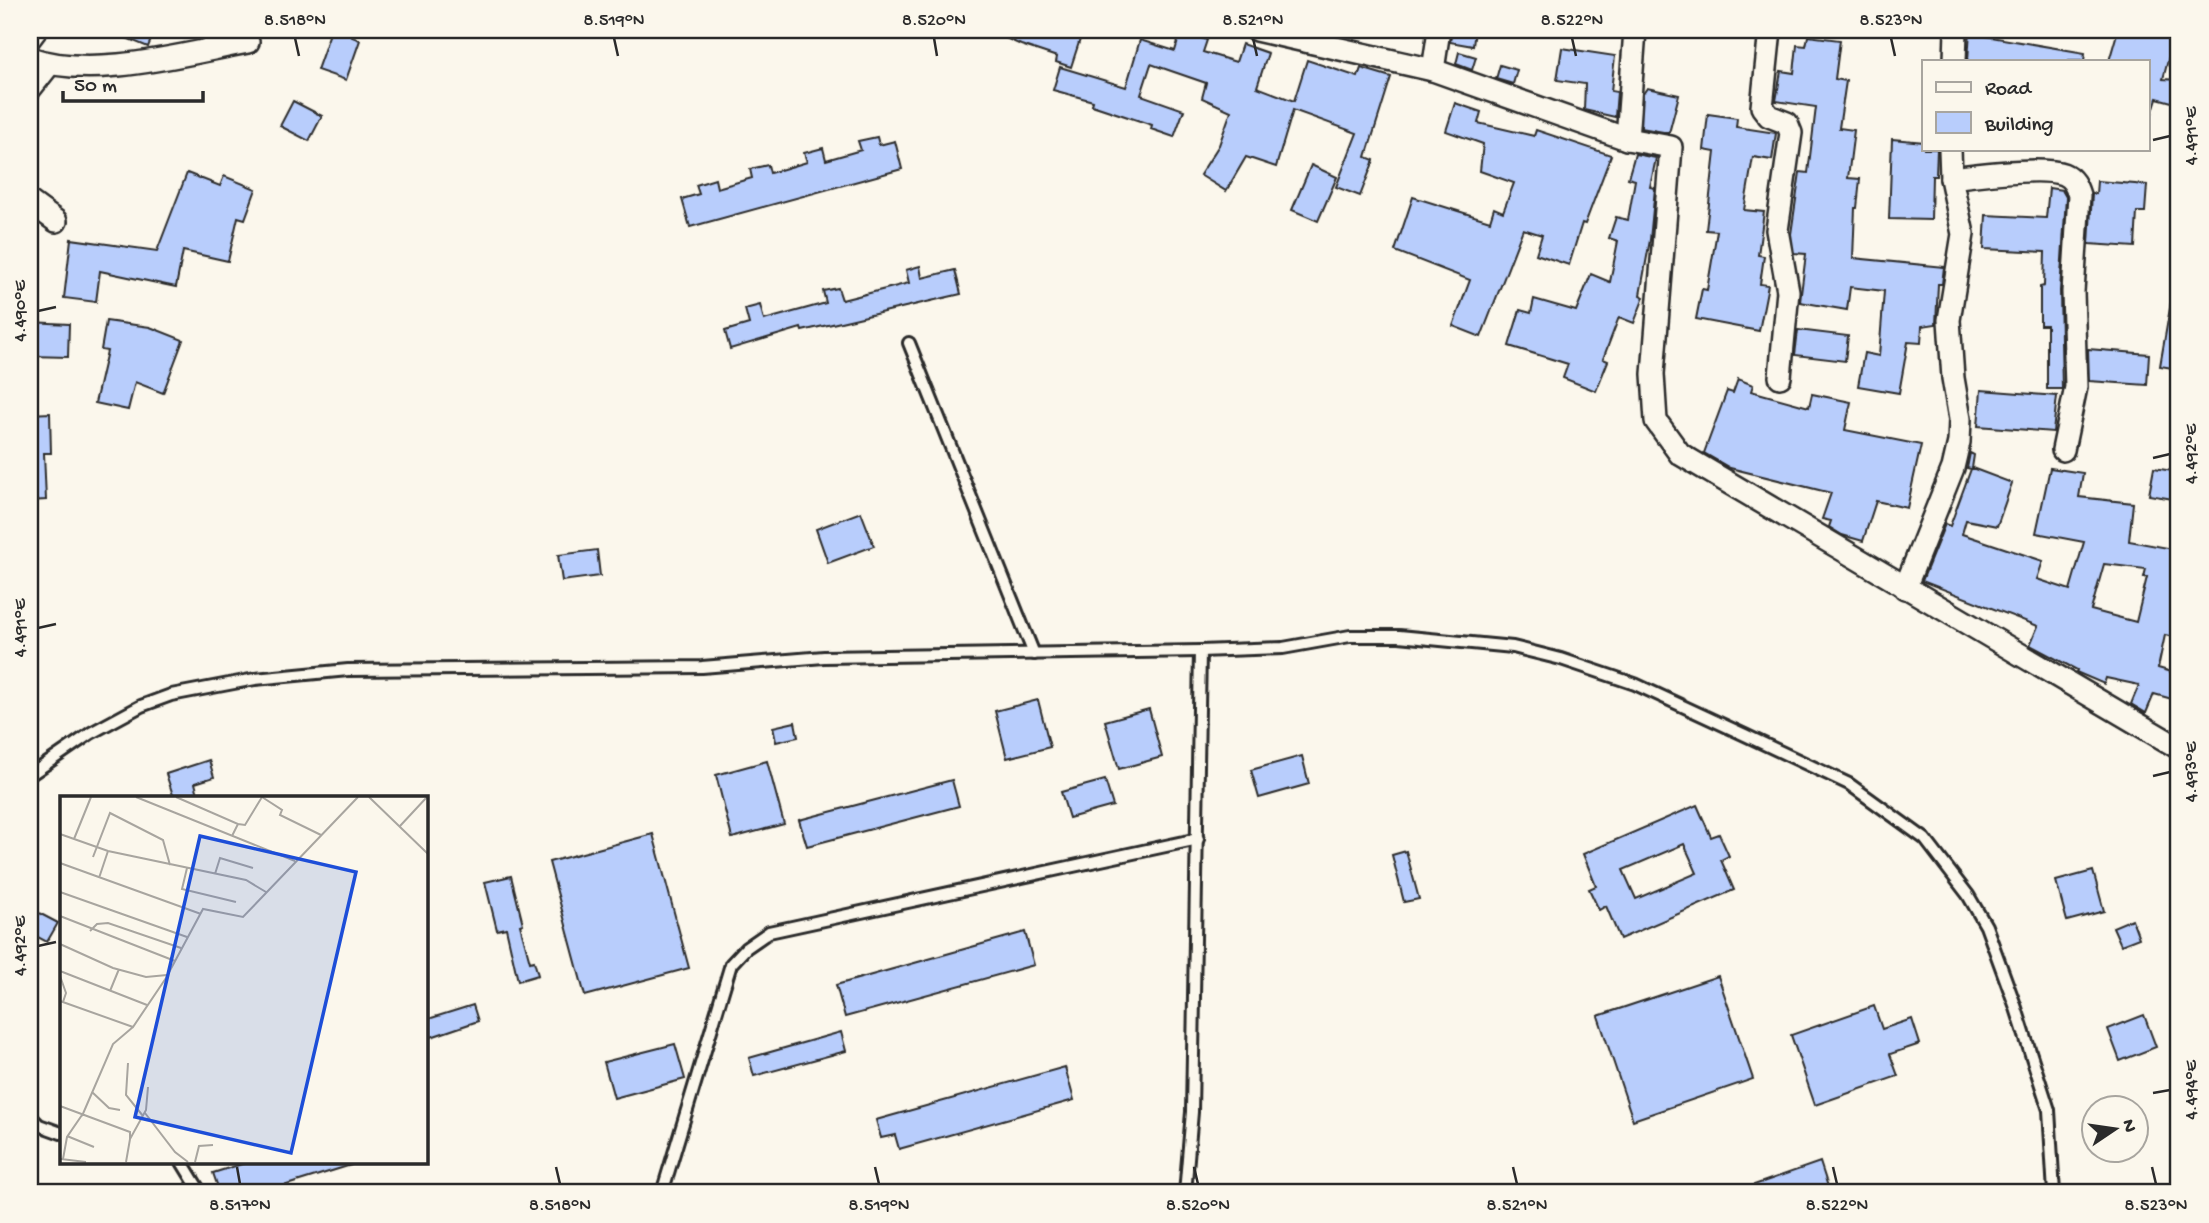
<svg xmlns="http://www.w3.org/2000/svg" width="2209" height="1223" font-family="'Gochi Hand',sans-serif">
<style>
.building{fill:#b8cdfc;stroke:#2b2b2b;stroke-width:2;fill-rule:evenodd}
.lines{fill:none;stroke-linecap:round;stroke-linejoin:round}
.lane-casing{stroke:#2b2b2b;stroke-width:16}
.street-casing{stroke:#2b2b2b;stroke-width:26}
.lane{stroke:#fbf7ec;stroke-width:10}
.street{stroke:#fbf7ec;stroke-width:21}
.ticks{fill:none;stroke:#2b2b2b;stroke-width:2.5}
.inset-road{fill:none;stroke:#a8a59f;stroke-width:2}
.view{fill:#1d4ed8;fill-opacity:0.15;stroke:#1d4ed8;stroke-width:3.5}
.inset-edge{fill:none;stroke:#2b2b2b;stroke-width:3.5}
.neatline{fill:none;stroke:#2b2b2b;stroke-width:2.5}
.ticks-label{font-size:18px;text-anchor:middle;fill:#2b2b2b}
</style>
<rect width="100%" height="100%" fill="#fbf7ec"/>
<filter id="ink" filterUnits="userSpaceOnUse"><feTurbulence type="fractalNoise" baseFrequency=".0143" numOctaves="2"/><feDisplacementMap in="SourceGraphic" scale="14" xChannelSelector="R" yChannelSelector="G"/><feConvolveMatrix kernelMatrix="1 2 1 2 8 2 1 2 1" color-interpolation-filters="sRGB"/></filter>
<g filter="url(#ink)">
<g class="building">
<path d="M107,30H155L148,47Z"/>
<path d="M331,30H354L352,37L360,40L346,80L317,70Z"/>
<path d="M988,30H1083L1071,67L1056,62L1057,57L1021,45Z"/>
<path d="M1452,30H1475L1473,46L1450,42Z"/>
<path d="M1970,30H1986L1985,36L2085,53L2084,61H1968Z"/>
<path d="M2118,30H2176L2163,79L2179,80V104L2157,98L2151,117H2148V61H2109Z"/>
<path d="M1181,31L1207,40L1203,52L1236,62L1242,44L1268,53L1257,87L1294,101L1307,60L1358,77L1361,68L1391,77L1366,157L1374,160L1360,196L1336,187L1357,133L1293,110L1276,167L1246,157L1226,191L1200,175L1219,145L1231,111L1202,98L1206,83L1151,64L1141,95L1184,110L1174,137L1151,129L1152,125L1092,105L1093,101L1053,90L1060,67L1126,87L1140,40L1175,51Z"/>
<path d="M1808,36L1840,40L1835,79L1846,81L1839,128L1854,130L1848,178L1860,179L1857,208H1855L1853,258L1944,267L1942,284H1938L1936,324L1922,326L1921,343L1908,342L1899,393L1858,386L1864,353L1879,356L1884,291L1850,287L1847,310L1800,302L1806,254L1794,253L1791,234L1800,172L1808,173L1816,107L1776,101L1781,71L1794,73L1797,45L1806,46Z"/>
<path d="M1562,48L1615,56L1611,91L1617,92L1615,117L1584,110L1585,84L1557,80Z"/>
<path d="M1459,52L1476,57L1472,70L1456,64Z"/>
<path d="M1500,65L1517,70L1513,84L1496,79Z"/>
<path d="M1647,88L1679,95L1669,133L1641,128L1643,94Z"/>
<path d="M293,101L322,116L309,141L280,126Z"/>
<path d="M1455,103L1481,112L1478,123L1534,136L1536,130L1611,155L1585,224L1582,223L1569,265L1536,254L1542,235L1523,229L1481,337L1453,326L1470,280L1395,251L1413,197L1490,221L1494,208L1503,212L1514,183L1480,171L1483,144L1446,131Z"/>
<path d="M1708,114L1737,118L1736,127L1776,133L1772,160L1753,157L1744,210L1764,212L1758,255L1764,256L1760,284L1768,285L1759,331L1696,319L1702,289L1707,290L1717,231L1706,230L1715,152L1704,150Z"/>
<path d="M877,137L879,145L895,141L902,169L690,227L682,199L699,194L696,185L715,179L717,188L752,178L750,169L768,165L770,173L807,162L804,153L823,148L826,160L861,150L858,141Z"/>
<path d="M1892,139L1924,142V149H1937L1936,176H1932L1931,220L1889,219Z"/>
<path d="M1635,154L1656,158L1650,187L1655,188L1650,240L1640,295L1644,297L1634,323L1619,317L1603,359L1608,361L1596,391L1563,378L1568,364L1509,346L1520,310L1531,313L1534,299L1576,311L1591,274L1610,282L1618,241L1609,238L1616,217L1628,220L1635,180L1628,178Z"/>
<path d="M1311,165L1337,177L1318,221L1292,210Z"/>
<path d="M187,173L220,186L224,176L256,189L245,219L238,217L228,261L183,251L176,287L100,271L96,302L64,298L71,239L157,251Z"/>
<path d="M2097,181L2147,185L2145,212H2137L2135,247L2089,244L2092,193L2096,194Z"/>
<path d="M2049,188L2062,190L2066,197L2060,291L2062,389H2047V325H2040V287L2044,286L2045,252L1984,249L1986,215L2046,218Z"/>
<path d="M920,266L922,278L955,270L961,294L802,331L801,328L730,349L725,331L749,324L745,309L760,305L764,320L826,303L823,291L838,288L842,300L909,283L906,270Z"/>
<path d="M2171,302H2179V369L2160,366Z"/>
<path d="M106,321L150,327L183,340L163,393L135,382L128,410L95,403L107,351L101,350Z"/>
<path d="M30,322L69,324L68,357L30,356Z"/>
<path d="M1798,330L1848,336L1845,361L1795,355Z"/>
<path d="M2088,349L2149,354L2147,385L2089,381Z"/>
<path d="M1738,379L1753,385L1751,391L1809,407L1812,394L1851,402L1845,430L1921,445L1907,508L1876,501L1863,541L1842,535L1829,527L1831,521L1822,519L1831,493L1730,468L1704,453L1727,391L1733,393Z"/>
<path d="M1981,390L2057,396L2053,432L1978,426Z"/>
<path d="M50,413L51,453H44L46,500L30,501V414Z"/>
<path d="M1970,453L1974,455L1972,468L2012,483L1997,526L1966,520L1962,534L2043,561L2037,579L2070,590L2084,542L2036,533L2050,468L2083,473L2079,497L2133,503L2129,541L2179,550V638L2165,635L2158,668L2179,674V701L2154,694L2146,713L2131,704L2139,685L2106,678L2104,684L2076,672L2077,670L2030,645L2038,626L1922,581L1945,524L1950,526L1971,469L1967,468ZM2104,564L2146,569L2144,577H2147L2136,622L2091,610Z"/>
<path d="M2154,468L2179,472V500L2149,495Z"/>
<path d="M861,512L874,546L828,563L816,529Z"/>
<path d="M597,550L600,576L562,581L558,555Z"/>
<path d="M1038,700L1050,747L1007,758L995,711Z"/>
<path d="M1149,709L1162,757L1119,769L1105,721Z"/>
<path d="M795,722L798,737L776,742L773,727Z"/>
<path d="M1302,756L1309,784L1259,798L1251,770Z"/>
<path d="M209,760L214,777L195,783L199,798H174L166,774Z"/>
<path d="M767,761L784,824L732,838L716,775Z"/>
<path d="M952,780L959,806L807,846L799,820Z"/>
<path d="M1105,780L1113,806L1069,818L1061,792Z"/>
<path d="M1697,805L1711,837L1719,834L1729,856L1721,860L1734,890L1620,939L1606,906L1599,910L1589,889L1596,886L1583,854ZM1684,844L1697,873L1636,899L1623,870Z"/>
<path d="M653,834L689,968L585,996L549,862Z"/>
<path d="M1406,851L1419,899L1404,902L1392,855Z"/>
<path d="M2093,871L2104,911L2067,921L2056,881Z"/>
<path d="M511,876L523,924L520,925L530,962L534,961L538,975L518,981L506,928L497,930L485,882Z"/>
<path d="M37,912L58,923L47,942L30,933V925Z"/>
<path d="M2132,919L2139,938L2121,945L2113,927Z"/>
<path d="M1025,932L1034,965L845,1017L836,985Z"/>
<path d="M1718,976L1753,1079L1633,1120L1598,1016Z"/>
<path d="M473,1005L478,1021L425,1039V1020Z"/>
<path d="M1874,1006L1882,1029L1912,1019L1920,1044L1890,1054L1898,1076L1815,1105L1791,1035Z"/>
<path d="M2144,1015L2156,1047L2120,1061L2108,1029Z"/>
<path d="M841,1032L846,1051L754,1076L749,1058Z"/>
<path d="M675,1044L685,1079L614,1098L604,1062Z"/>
<path d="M1065,1067L1074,1100L899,1149L895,1135L881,1138L876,1120Z"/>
<path d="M248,1162H350L351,1165L261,1193H220L213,1173Z"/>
<path d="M1820,1162L1830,1193H1737V1191Z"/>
</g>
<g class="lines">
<g class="lane-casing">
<g id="lane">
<path d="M909,343L1034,654"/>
<path d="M30,775L91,733L141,706L171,695L255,679L348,670L702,667L824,657L1200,651L1283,648L1350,636H1399L1513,647L1561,659L1635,684L1745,735L1849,784L1925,839L1968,895L1986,926L2015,1005L2049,1110L2054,1193"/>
<path d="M30,1116L39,1125L61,1133"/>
<path d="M182,1162L201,1193"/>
<path d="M662,1193L731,964L746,948L769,932L1198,839"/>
<path d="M1185,1193L1192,1112L1200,651"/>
</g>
</g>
<g class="street-casing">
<g id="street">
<path d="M1256,30L1433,70L1627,139L1671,147L1653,374L1656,421L1680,454L2179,748"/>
<path d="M1770,30L1762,107L1769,116L1787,123L1791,133L1777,230L1788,291L1780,377"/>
<path d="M30,38L36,30"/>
<path d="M30,58C93,80 183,54 248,42"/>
<path d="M1955,61L1956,30"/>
<path d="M1433,70L1439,30"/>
<path d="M30,89L49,65"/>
<path d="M1627,139L1635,30"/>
<path d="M1951,178C1974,175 2043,166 2063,174C2073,178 2076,186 2079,195L2073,292L2076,387L2063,450"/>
<path d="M30,202L56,221"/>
<path d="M1905,588L1953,468L1959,442L1960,419L1953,378L1949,320L1963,234L1951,178L1950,149"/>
</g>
</g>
<use href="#lane" class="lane"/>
<use href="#street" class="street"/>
</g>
</g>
<path class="ticks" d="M295,38L299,56M614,38L618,56M934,38L937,56M1253,38L1257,56M1572,38L1576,56M1891,38L1895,56M2153,140L2170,136M38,311L56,307M2153,458L2170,454M38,628L56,624M2153,776L2170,772M38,946L56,942M2153,1093L2170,1090M237,1167L240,1184M556,1167L560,1184M875,1167L879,1184M1194,1167L1198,1184M1513,1167L1517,1184M1833,1167L1837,1184M2152,1167L2156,1184"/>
<g transform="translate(60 796)">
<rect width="368" height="368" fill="#fbf7ec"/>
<path class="inset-road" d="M76,1L235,65M116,1L178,28L172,40M202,1L222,14L220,19L261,39M309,1L368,58M178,28L185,29L202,1M340,30L367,1M0,38L48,55L186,84L206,96M14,43L31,1M33,61L50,17L103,44L110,69M0,67L141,118M127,72L122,93L176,106M155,78L160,62L193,72M39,82L48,55M0,96L127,141M0,120L115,165M30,135L37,128L48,127L121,152M0,148L53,172L86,181L107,179M0,175L87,209M0,180L6,197L3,206M50,195L59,173M0,205L73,231L106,182L143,113L183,121L298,1M68,267L66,299L83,320M32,296L49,312L60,314M0,310L70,336V343M85,317L115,356L128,366M22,320L53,248L73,231M7,340L34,351M1,363L26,366M3,363L7,341L22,319M66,366L70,343L86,314L88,291M135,366L139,350L153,349"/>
<path class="view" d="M140,40L296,76L231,357L75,321Z"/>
<rect width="368" height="368" class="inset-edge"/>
</g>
<rect width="2209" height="1223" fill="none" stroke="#fbf7ec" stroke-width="77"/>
<rect x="1922" y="60" width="228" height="91" fill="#fbf7ec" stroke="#a8a59f" stroke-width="2"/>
<rect x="1936" y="82" width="35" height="10" fill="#fbf7ec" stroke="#a8a59f" stroke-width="2"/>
<text x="1985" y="94" font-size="21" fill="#2b2b2b">Road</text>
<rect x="1936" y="112" width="35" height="21" fill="#b8cdfc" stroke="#a8a59f" stroke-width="2"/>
<text x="1985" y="130" font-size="21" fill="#2b2b2b">Building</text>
<g transform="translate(2115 1129) rotate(77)"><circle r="33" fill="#fbf7ec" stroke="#a8a59f" stroke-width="2"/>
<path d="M0-5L12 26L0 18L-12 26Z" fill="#2b2b2b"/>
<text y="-10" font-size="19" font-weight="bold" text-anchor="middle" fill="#2b2b2b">N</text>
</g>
<path d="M63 91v10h140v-10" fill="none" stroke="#2b2b2b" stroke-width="3.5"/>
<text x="74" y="91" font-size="21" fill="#2b2b2b" stroke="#fbf7ec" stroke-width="5" paint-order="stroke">50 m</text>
<rect x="38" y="38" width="2132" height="1146" class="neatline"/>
<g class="ticks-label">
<text x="295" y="25">8.518°N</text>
<text x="614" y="25">8.519°N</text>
<text x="934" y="25">8.520°N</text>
<text x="1253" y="25">8.521°N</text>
<text x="1572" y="25">8.522°N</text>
<text x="1891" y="25">8.523°N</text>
<text transform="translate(2190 136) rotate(-90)" y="6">4.491°E</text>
<text transform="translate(19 311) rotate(-90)" y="6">4.490°E</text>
<text transform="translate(2190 454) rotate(-90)" y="6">4.492°E</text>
<text transform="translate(19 628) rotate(-90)" y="6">4.491°E</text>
<text transform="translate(2190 772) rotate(-90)" y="6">4.493°E</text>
<text transform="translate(19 946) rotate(-90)" y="6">4.492°E</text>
<text transform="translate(2190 1090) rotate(-90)" y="6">4.494°E</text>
<text x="240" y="1210">8.517°N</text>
<text x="560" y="1210">8.518°N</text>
<text x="879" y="1210">8.519°N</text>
<text x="1198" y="1210">8.520°N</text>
<text x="1517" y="1210">8.521°N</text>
<text x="1837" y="1210">8.522°N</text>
<text x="2156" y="1210">8.523°N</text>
</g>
</svg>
